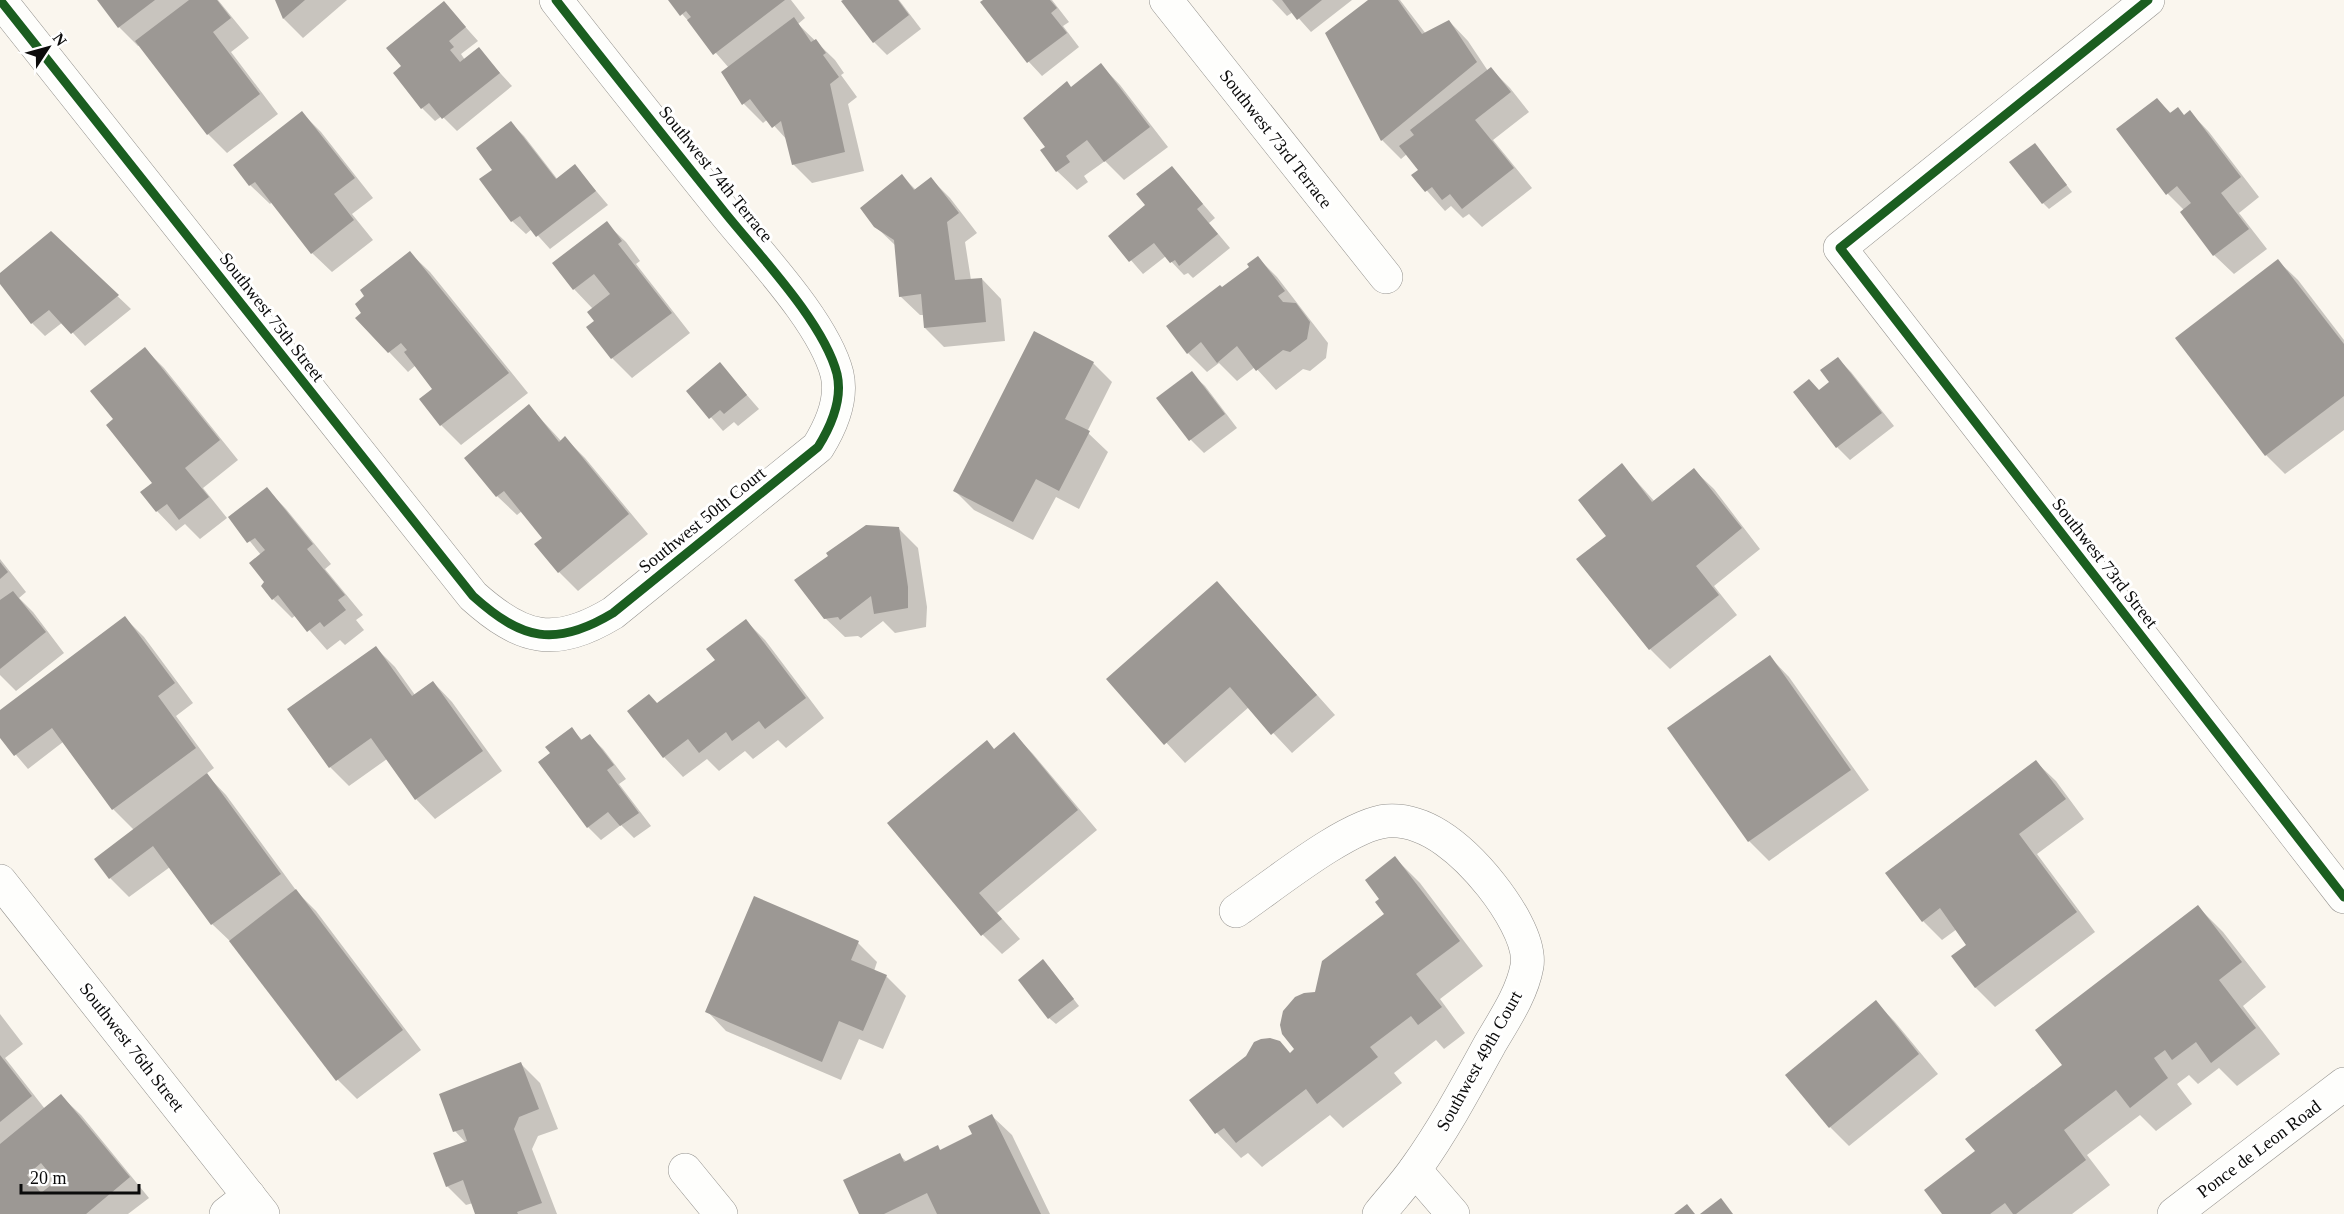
<svg xmlns="http://www.w3.org/2000/svg" width="2344" height="1214" font-family="'Times New Roman',serif">
<style>
.shadow{fill:#0003}
.building{fill:#9c9894;fill-rule:evenodd}
.lines{fill:none;stroke-linecap:round;stroke-linejoin:round}
.minor-casing{stroke:#93918d;stroke-width:34}
.tertiary-casing{stroke:#93918d;stroke-width:34}
.minor{stroke:#fefefc;stroke-width:33}
.tertiary{stroke:#fefefc;stroke-width:33}
.cycleway-casing{stroke:#fff;stroke-width:13}
.cycleway{stroke:#1b5e20;stroke-width:9}
.labels{text-anchor:middle;dominant-baseline:central;stroke-width:6;stroke-linejoin:round;paint-order:stroke}
.street-label{font-size:18px;fill:#0b0b0b;stroke:#fff}
</style>
<rect width="100%" height="100%" fill="#faf6ee"/>
<g class="shadow">
<path d="M99,0H218L249,38L231,52L278,114L227,153L208,134L140,45L138,46L119,27Z"/>
<path d="M277,0H347L303,38L284,19Z"/>
<path d="M670,0H791L805,18L798,24L835,60L844,73L841,75L857,97L848,104L864,171L812,183L793,164L788,141L768,119L763,123L744,104L729,68Z"/>
<path d="M845,0H899L921,29L887,55L874,42Z"/>
<path d="M985,0H1052L1069,22L1063,26L1079,47L1042,76L1029,62L982,3Z"/>
<path d="M1272,0H1352L1311,32L1293,12L1287,16Z"/>
<path d="M1371,0H1400L1426,34L1449,21L1468,41L1488,71L1491,69L1510,88L1529,112L1493,140L1532,188L1482,227L1469,214L1463,218L1451,206L1445,211L1413,175L1420,170L1407,154L1401,159L1382,140Z"/>
<path d="M444,3L478,41L461,54L465,60L478,49L512,86L457,131L442,116L435,121L422,108Z"/>
<path d="M1101,65L1120,85L1168,147L1124,180L1105,161L1084,176L1088,182L1077,190L1057,171L1047,147L1072,88Z"/>
<path d="M2157,100L2172,114L2185,116L2190,112L2209,132L2259,197L2239,213L2267,249L2234,274L2214,255L2184,210L2168,194Z"/>
<path d="M302,113L321,132L373,198L352,214L373,240L332,272L312,253L272,202L270,204L250,185Z"/>
<path d="M511,123L524,136L558,180L575,166L608,205L550,249L532,229L526,234L512,221L494,170Z"/>
<path d="M2035,144L2072,192L2049,209L2043,203Z"/>
<path d="M1172,168L1215,218L1209,223L1230,248L1193,278L1188,273L1184,275L1166,256L1143,274L1110,236L1147,206Z"/>
<path d="M902,176L916,190L931,179L950,198L977,233L965,242L971,280L982,279L1001,299L1005,341L944,347L925,328L924,315H920L900,296L896,246L875,226Z"/>
<path d="M606,223L626,242L640,261L636,264L690,333L632,378L612,358L588,327L596,321L593,309L574,289L554,264Z"/>
<path d="M51,233L131,309L85,346L63,322L45,336L32,323L0,282V275Z"/>
<path d="M410,253L430,272L528,393L461,445L441,425L421,400L435,389L416,365L408,372L357,318Z"/>
<path d="M1258,258L1277,277L1328,343L1326,358L1310,371L1303,369L1276,390L1255,367L1237,381L1219,363L1207,372L1188,353L1222,289L1251,267Z"/>
<path d="M2278,261L2298,280L2344,340V430L2285,474L2266,455Z"/>
<path d="M145,349L164,368L238,460L203,488L227,518L200,539L185,524L176,531L157,511L142,493L154,483L115,419Z"/>
<path d="M1838,359L1851,372L1894,426L1850,460L1837,447L1820,391L1832,382Z"/>
<path d="M1093,363L1112,382L1087,432L1108,452L1079,509L1056,497L1033,540L974,510L955,491Z"/>
<path d="M720,364L759,409L738,426L734,422L723,431L688,391Z"/>
<path d="M1191,373L1205,386L1237,428L1204,453L1191,440L1158,398Z"/>
<path d="M529,406L562,442L565,438L585,458L648,534L578,591L559,572L544,538L522,511L517,515L497,496Z"/>
<path d="M1622,465L1655,502L1694,470L1714,489L1760,549L1714,586L1737,615L1670,669L1650,649L1579,559L1608,536Z"/>
<path d="M267,489L286,509L331,564L325,569L363,615L356,620L364,630L345,645L340,640L327,650L296,615L292,618L273,599L266,582L261,555L230,517Z"/>
<path d="M899,529L918,548L927,607L926,627L895,633L883,621L861,638L858,636L845,637L825,618L830,556Z"/>
<path d="M0,559L26,592L19,598L33,612L64,653L16,691L0,675Z"/>
<path d="M1217,583L1335,715L1292,753L1249,707L1185,763L1108,679Z"/>
<path d="M125,618L144,637L193,703L176,716L214,768L206,774L226,795L298,893L316,911L421,1050L357,1099L338,1080L232,943L212,924L170,867L129,897L110,878L134,830L113,809L63,742L28,769L0,736V712Z"/>
<path d="M746,621L765,640L824,718L786,748L778,740L753,759L745,751L719,771L707,759L683,777L664,757L629,712L658,705L717,660Z"/>
<path d="M376,648L395,667L415,695L433,682L452,702L502,771L435,819L416,799L387,759L349,786L330,767Z"/>
<path d="M1770,657L1789,677L1869,790L1769,861L1749,841L1670,728Z"/>
<path d="M572,729L583,741L590,736L603,749L626,779L619,784L651,826L634,838L621,825L601,840L588,827L552,753Z"/>
<path d="M1014,734L1033,754L1097,830L997,913L1020,939L1002,954L983,935L889,823L995,750Z"/>
<path d="M2036,762L2056,781L2084,819L2037,854L2095,932L1995,1007L1976,988L1953,956L1969,945L1957,929L1942,940L1923,921Z"/>
<path d="M1395,858L1420,883L1483,966L1440,999L1465,1033L1444,1049L1436,1040L1394,1073L1402,1083L1343,1128L1330,1115L1262,1167L1248,1153L1241,1158L1217,1133L1191,1100L1291,1054L1296,1050L1284,1034L1316,993L1386,914L1381,899Z"/>
<path d="M2198,907L2223,932L2266,987L2243,1006L2280,1054L2237,1086L2219,1068L2198,1084L2189,1075L2177,1084L2192,1104L2156,1131L2140,1115L2087,1155L2110,1185L2072,1214H1944L1977,1152L2064,1065Z"/>
<path d="M858,943L877,962L874,971L886,976L906,996L883,1049L859,1039L841,1080L726,1031L707,1011Z"/>
<path d="M1049,967L1079,1006L1056,1024L1049,1018Z"/>
<path d="M1876,1002L1895,1022L1938,1074L1849,1146L1830,1127Z"/>
<path d="M0,1014L23,1044L5,1058L45,1109L61,1096L81,1115L149,1198L128,1214H0Z"/>
<path d="M521,1064L540,1083L558,1129L538,1136L532,1149L557,1214H477L473,1203L466,1205L447,1186L466,1143L455,1131Z"/>
<path d="M992,1116L1012,1135L1050,1214H861L899,1155L907,1162L937,1147L941,1151L974,1135Z"/>
</g>
<g class="building">
<path d="M97,0H155L118,28Z"/>
<path d="M189,0H217L231,18L213,32L260,94L207,135L135,41Z"/>
<path d="M275,0H305L283,19Z"/>
<path d="M668,0H785L713,55L687,20L691,17L686,11L680,16Z"/>
<path d="M843,0H898L909,15L873,43L841,1Z"/>
<path d="M983,0H1050L1057,8L1051,13L1067,33L1027,63L980,2Z"/>
<path d="M1282,0H1322L1297,20Z"/>
<path d="M1368,0H1398L1422,34L1449,20L1477,62L1381,141L1325,33Z"/>
<path d="M444,1L466,27L449,41L454,47L450,50L460,62L479,47L500,73L442,119L429,103L421,109L393,73L401,66L386,48Z"/>
<path d="M794,17L811,42L816,39L826,53L823,55L839,77L830,84L845,152L792,165L781,121L772,128L750,99L742,105L721,72Z"/>
<path d="M1101,63L1150,127L1104,162L1087,140L1066,156L1070,162L1056,172L1040,150L1045,147L1023,118L1067,81L1071,87Z"/>
<path d="M1491,67L1511,92L1475,120L1514,168L1462,209L1450,194L1442,200L1432,187L1425,192L1411,175L1418,170L1399,146L1414,135L1410,130Z"/>
<path d="M2157,98L2170,113L2178,107L2184,115L2190,110L2241,177L2221,193L2249,229L2213,256L2180,212L2191,203L2177,186L2166,195L2116,129Z"/>
<path d="M302,111L355,178L334,194L354,220L311,254L255,182L249,186L233,165Z"/>
<path d="M511,121L556,179L575,164L596,191L536,237L520,216L511,222L479,179L492,170L476,148Z"/>
<path d="M2035,143L2067,185L2042,204L2009,162Z"/>
<path d="M1172,166L1203,204L1197,209L1218,234L1179,266L1175,260L1170,263L1154,243L1129,262L1108,236L1145,205L1136,194Z"/>
<path d="M902,174L914,190L931,177L959,213L947,222L955,280L982,278L986,322L924,328L921,294L899,297L894,240L874,227L860,208Z"/>
<path d="M607,221L622,241L618,244L672,313L611,359L586,327L594,321L587,312L610,294L594,274L573,290L552,263Z"/>
<path d="M51,231L119,295L71,334L49,310L31,324L0,284V273Z"/>
<path d="M410,251L509,373L440,426L419,399L432,389L404,352L407,350L401,343L388,353L355,318L361,313L355,304L364,296L360,290Z"/>
<path d="M1258,256L1285,291L1278,296L1283,302L1296,303L1310,322L1307,339L1290,352L1283,350L1256,371L1237,346L1217,363L1201,342L1187,354L1166,326L1220,285L1222,287L1249,267L1247,264Z"/>
<path d="M2278,259L2344,344V396L2265,456L2175,338Z"/>
<path d="M1034,331L1094,362L1065,419L1090,431L1059,491L1036,479L1013,522L953,491Z"/>
<path d="M145,347L220,440L185,468L209,497L179,520L167,504L156,512L140,492L152,483L106,425L113,419L90,391Z"/>
<path d="M1838,357L1882,413L1836,448L1793,392L1809,379L1819,390L1829,382L1820,370Z"/>
<path d="M720,362L747,395L724,414L720,410L709,419L686,391Z"/>
<path d="M1192,371L1225,414L1189,441L1156,398Z"/>
<path d="M529,404L559,442L565,436L629,514L558,573L534,544L542,538L504,491L496,497L464,458Z"/>
<path d="M1622,463L1652,502L1694,468L1742,528L1696,566L1719,595L1649,650L1576,559L1606,536L1578,500Z"/>
<path d="M267,487L313,544L307,549L345,595L338,600L346,610L324,627L320,622L307,632L278,595L272,600L261,586L264,582L249,563L265,550L255,538L247,543L228,517Z"/>
<path d="M866,525L899,527L908,587V608L874,614L871,596L840,620L838,617L824,619L794,580L828,556L826,553Z"/>
<path d="M0,562L8,572L0,579Z"/>
<path d="M1217,581L1317,695L1271,735L1230,687L1164,745L1106,679Z"/>
<path d="M13,591L46,632L0,669V600Z"/>
<path d="M125,616L175,683L158,696L196,748L112,810L52,728L14,756L0,738V710Z"/>
<path d="M746,619L806,698L765,729L759,721L732,741L726,732L699,753L688,739L663,758L627,711L649,694L657,703L715,660L706,649Z"/>
<path d="M376,646L412,696L433,681L483,751L415,800L371,738L329,768L287,709Z"/>
<path d="M1770,655L1851,770L1748,842L1667,728Z"/>
<path d="M572,727L581,740L590,734L614,765L607,770L639,813L620,826L608,812L587,828L538,762L550,753L545,747Z"/>
<path d="M1014,732L1078,810L979,893L1002,919L981,936L887,823L987,740L994,749Z"/>
<path d="M2036,760L2066,799L2019,834L2077,912L1975,988L1951,956L1966,945L1940,908L1922,922L1885,873Z"/>
<path d="M207,773L281,874L211,925L153,846L109,879L94,859Z"/>
<path d="M1395,856L1460,941L1416,974L1442,1007L1418,1025L1411,1016L1370,1047L1378,1057L1317,1104L1306,1089L1236,1143L1224,1128L1215,1134L1189,1100L1246,1056L1254,1042L1261,1039L1270,1038L1280,1041L1290,1053L1294,1049L1282,1034L1280,1025L1283,1011L1295,997L1304,993L1315,992L1322,961L1384,914L1375,902L1379,899L1365,880Z"/>
<path d="M296,889L403,1030L336,1081L229,941Z"/>
<path d="M754,896L859,941L851,960L887,975L863,1031L839,1021L822,1062L705,1012Z"/>
<path d="M2198,905L2242,962L2219,980L2256,1028L2211,1063L2196,1042L2172,1060L2165,1050L2154,1058L2168,1078L2130,1108L2116,1090L2064,1130L2086,1160L2016,1214H2013L2005,1203L1990,1214H1942L1924,1190L1975,1151L1965,1139L2062,1065L2035,1030Z"/>
<path d="M1043,959L1074,999L1048,1019L1018,980Z"/>
<path d="M1876,1000L1919,1054L1829,1128L1785,1075Z"/>
<path d="M0,1055L32,1096L0,1122Z"/>
<path d="M521,1062L539,1109L519,1117L514,1129L542,1203L517,1212L518,1214H475L463,1180L446,1187L433,1153L467,1141L463,1129L453,1132L439,1094Z"/>
<path d="M61,1094L130,1177L86,1214H0V1144ZM41,1163L56,1181L41,1193L27,1175Z"/>
<path d="M992,1114L1041,1214H937L927,1193L884,1214H859L843,1180L900,1153L904,1162L938,1145L940,1150L972,1134L968,1126Z"/>
<path d="M1721,1198L1733,1214H1700Z"/>
<path d="M1687,1204L1695,1214H1674Z"/>
</g>
<g class="lines">
<g class="minor-casing">
<g id="minor">
<path d="M0,0L473,596C522,640 555,648 613,613L818,447C831,426 843,400 837,374C824,323 760,256 726,214C669,143 612,72 556,0"/>
<path d="M1166,0L1386,277"/>
<path d="M2148,0L1840,248L2344,897"/>
<path d="M0,881L263,1214"/>
<path d="M1236,911C1270,888 1348,824 1387,821C1429,818 1467,855 1491,885C1506,904 1531,941 1527,966C1522,994 1504,1020 1490,1044C1467,1086 1444,1129 1416,1168C1405,1184 1391,1199 1379,1214"/>
<path d="M685,1170L721,1214"/>
<path d="M1415,1170L1453,1214"/>
<path d="M226,1214L249,1196"/>
</g>
</g>
<g class="tertiary-casing">
<path id="tertiary" d="M2174,1214L2344,1084"/>
</g>
<use href="#minor" class="minor"/>
<use href="#tertiary" class="tertiary"/>
<g class="cycleway-casing">
<g id="cycleway">
<path d="M0,0L473,596C522,640 555,648 613,613L818,447C831,426 843,400 837,374C824,323 760,256 726,214C669,143 612,72 556,0"/>
<path d="M2148,0L1840,248L2344,897"/>
</g>
</g>
<use href="#cycleway" class="cycleway"/>
</g>
<g class="labels">
<g class="street-label">
<text transform="translate(1276 139) rotate(52)">Southwest 73rd Terrace</text>
<text transform="translate(716 174) rotate(51)">Southwest 74th Terrace</text>
<text transform="translate(272 317) rotate(52)">Southwest 75th Street</text>
<text transform="translate(702 520) rotate(-39)">Southwest 50th Court</text>
<text transform="translate(2105 563) rotate(52)">Southwest 73rd Street</text>
<text transform="translate(132 1047) rotate(52)">Southwest 76th Street</text>
<text transform="translate(1479 1061) rotate(-61)">Southwest 49th Court</text>
<text transform="translate(2259 1149) rotate(-37)">Ponce de Leon Road</text>
</g>
</g>
<g transform="translate(48 48) rotate(54)" stroke="#ffffff" stroke-width="4.5" paint-order="stroke">
<path d="M0-4.5L10 22L0 15L-10 22Z" fill="#0b0b0b"/>
<text y="-9" font-size="16" font-weight="bold" text-anchor="middle" fill="#0b0b0b">N</text>
</g>
<path d="M21 1184v9h118v-9" fill="none" stroke="#0b0b0b" stroke-width="3"/>
<text x="30" y="1184" font-size="18" fill="#0b0b0b" stroke="#ffffff" stroke-width="4.5" paint-order="stroke">20 m</text>
</svg>
